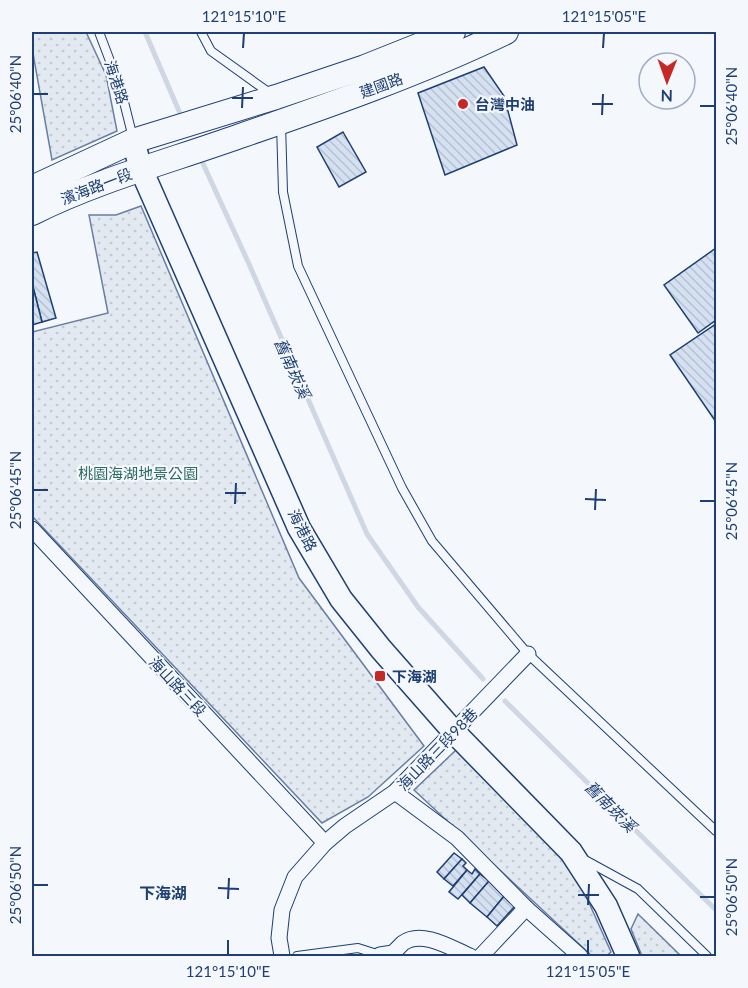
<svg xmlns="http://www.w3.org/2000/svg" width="748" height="988" font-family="Lato,'Noto Sans TC',sans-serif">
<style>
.green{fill:url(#green-dots);stroke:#687fa3;stroke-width:1.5}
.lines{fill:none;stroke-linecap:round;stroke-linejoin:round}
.stream{stroke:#cfd7e4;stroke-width:5}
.building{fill:url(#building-back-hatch);stroke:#1d3f73;stroke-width:1.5}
.lane-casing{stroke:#1d3f73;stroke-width:10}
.street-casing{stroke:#1d3f73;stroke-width:17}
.secondary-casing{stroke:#1d3f73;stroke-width:25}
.primary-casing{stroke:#1d3f73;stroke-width:26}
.lane{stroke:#f4f7fb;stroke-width:8}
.street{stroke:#f4f7fb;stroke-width:15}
.secondary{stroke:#f4f7fb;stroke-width:22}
.primary{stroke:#f4f7fb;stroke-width:24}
.ticks{fill:none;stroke:#1d3f73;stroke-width:2}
.poi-dot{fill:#c62828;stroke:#f4f7fb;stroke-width:2}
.labels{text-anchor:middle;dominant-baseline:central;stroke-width:4.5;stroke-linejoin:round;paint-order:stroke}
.street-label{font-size:15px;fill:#1d3f73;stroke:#f4f7fb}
.poi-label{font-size:15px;font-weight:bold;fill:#1d3f73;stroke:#f4f7fb;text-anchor:start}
.park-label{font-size:15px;fill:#2c6c60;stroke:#f4f7fb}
.water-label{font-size:16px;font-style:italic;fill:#1d3f73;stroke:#f4f7fb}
.neighbourhood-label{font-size:16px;font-weight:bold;fill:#1d3f73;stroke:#f4f7fb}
.neatline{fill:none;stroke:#1d3f73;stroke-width:2}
.ticks-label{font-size:15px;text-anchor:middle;fill:#1d3f73}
</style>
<defs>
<pattern id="green-dots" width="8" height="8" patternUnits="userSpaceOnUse" patternTransform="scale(1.5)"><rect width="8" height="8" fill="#e3e9f0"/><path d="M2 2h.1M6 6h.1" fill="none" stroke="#c2c9d1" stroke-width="1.8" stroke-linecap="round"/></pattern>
<pattern id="building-back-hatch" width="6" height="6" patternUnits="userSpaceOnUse" patternTransform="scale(1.5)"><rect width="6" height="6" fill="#d5e0f0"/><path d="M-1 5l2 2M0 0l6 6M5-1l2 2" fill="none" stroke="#b6c1d1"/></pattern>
</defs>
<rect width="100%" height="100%" fill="#f4f7fb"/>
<g class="green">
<path d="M32,32H86L106,75L117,131L52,160L32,48Z"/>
<path d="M141,206L299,578L424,746L368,797L322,823L32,516V332L108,313L89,215H116Z"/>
<path d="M456,750L572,865L611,952L606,956H592L414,790Z"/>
<path d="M638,914L681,956H642L631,929Z"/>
</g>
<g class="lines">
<g class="stream">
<path d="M145,32L182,118"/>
<path d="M200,157L249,264L367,534L418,607L483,679"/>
<path d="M505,701L716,910"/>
</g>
</g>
<g class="building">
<path d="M484,67L504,96L517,145L445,175L418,93Z"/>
<path d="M343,132L366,172L339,187L317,147Z"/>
<path d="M716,248V320L698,333L664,285Z"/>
<path d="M37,252L56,318L42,322L32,283V253Z"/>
<path d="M32,283L42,322L32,325Z"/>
<path d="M716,324V422L670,355Z"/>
<path d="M454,853L462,859L444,879L437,872Z"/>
<path d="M462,859L466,863L463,866L467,870L453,886L444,879Z"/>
<path d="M475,869L480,874L458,899L449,892L467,870L472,874Z"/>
<path d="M480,874L489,881L470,903L462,895Z"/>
<path d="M489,881L505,895L487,917L470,903Z"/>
<path d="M505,895L515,906L497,926L487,917Z"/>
</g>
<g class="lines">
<g class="lane-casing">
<g id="lane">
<path d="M99,32L121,90L133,138"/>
<path d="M201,32L211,51L271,94"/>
<path d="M281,124L283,192L298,266L402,488L432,541L528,654L716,831"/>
<path d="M585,860L638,889L707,956"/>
<path d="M297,956L358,948L380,955L379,956"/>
</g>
</g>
<g class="street-casing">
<g id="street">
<path d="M32,529L325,843"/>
<path d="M395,792L457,838L526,908L580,956"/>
<path d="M380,955L393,953C396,950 400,946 403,943C422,929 453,949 470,956"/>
<path d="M282,956L279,938L282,910L295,877L325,843L345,826L395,792L528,654"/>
<path d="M481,956L526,908"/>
</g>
</g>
<g class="secondary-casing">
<path id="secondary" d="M133,141L141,169L299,528L341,599L381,649L454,732L571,852L606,906L628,956"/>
</g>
<g class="primary-casing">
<g id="primary">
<path d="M32,188L133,141L276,97L365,67L453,32"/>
<path d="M32,213C98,180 170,161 240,136C330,105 421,73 506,32"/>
</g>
</g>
<use href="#lane" class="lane"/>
<use href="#street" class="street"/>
<use href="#secondary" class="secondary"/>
<use href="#primary" class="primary"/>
</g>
<path class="ticks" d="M243,48L244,33M603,48L604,33M33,94H48M232,98H253M592,104H613M700,106H715M242,108L243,87M602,115L603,94M33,490H48M225,493H246M585,499L606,500M700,501H715M235,504L236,483M595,510L596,489M33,885H48M218,888L239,889M578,895H599M700,897H715M228,899L229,878M588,905L589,884M228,955V940M588,955V940"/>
<g class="poi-dot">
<circle cx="463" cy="104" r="6"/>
<rect x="374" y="670" width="12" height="12" rx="3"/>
</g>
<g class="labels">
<g class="street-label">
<text transform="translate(117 82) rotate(72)">海港路</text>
<text transform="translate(381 85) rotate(-20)">建國路</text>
<text transform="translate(96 186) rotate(-21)">濱海路一段</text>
<text transform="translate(303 530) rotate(63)">海港路</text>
<text transform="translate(178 686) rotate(47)">海山路三段</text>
<text transform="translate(437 749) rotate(-46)">海山路三段98巷</text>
</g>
<g class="poi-label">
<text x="475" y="104">台灣中油</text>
<text x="392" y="676">下海湖</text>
</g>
<g class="park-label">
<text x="138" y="473">桃園海湖地景公園</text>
</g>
<g class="water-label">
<text transform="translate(293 368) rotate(66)">舊南崁溪</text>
<text transform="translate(611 806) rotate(45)">舊南崁溪</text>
</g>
<g class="neighbourhood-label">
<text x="163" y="892">下海湖</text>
</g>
</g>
<rect width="748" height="988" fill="none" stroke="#f4f7fb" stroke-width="66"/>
<g transform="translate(667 81) rotate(181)"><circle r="28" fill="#f4f7fb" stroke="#9eadc5" stroke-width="1.5"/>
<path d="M0-4.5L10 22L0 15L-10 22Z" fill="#c62828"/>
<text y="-9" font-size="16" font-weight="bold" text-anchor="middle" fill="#1d3f73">N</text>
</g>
<rect x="33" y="33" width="682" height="922" class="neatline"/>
<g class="ticks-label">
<text x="244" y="22">121°15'10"E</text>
<text x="604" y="22">121°15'05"E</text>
<text transform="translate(16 94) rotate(-90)" y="5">25°06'40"N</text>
<text transform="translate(732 106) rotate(-90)" y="5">25°06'40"N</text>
<text transform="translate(16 490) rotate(-90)" y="5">25°06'45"N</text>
<text transform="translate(732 501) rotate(-90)" y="5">25°06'45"N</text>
<text transform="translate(16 885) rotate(-90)" y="5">25°06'50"N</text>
<text transform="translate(732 897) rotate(-90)" y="5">25°06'50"N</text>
<text x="228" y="977">121°15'10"E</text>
<text x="588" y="977">121°15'05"E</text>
</g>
</svg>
